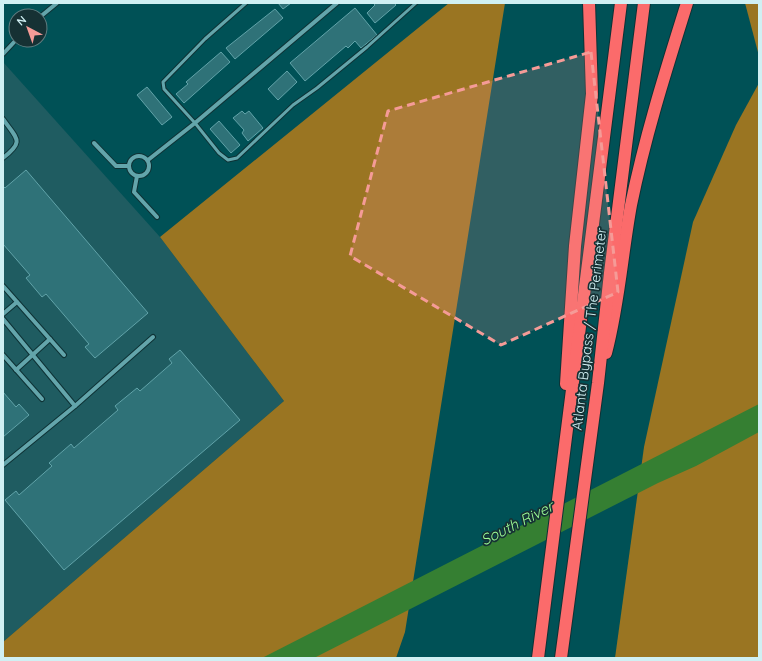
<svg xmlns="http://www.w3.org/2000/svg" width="762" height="661" font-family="Quicksand,sans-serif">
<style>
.built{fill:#1f5c61}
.forest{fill:#9a7522}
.water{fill:#357f32}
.building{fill:#2f7278;stroke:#61a3a9}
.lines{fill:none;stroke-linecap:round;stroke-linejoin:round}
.lane-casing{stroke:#0e3235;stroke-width:5}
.street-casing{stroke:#0e3235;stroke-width:6}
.highway-casing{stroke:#0e3235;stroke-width:14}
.lane{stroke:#63a5ab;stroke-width:3}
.street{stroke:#63a5ab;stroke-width:4}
.highway{stroke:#fb6b6b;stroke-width:12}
.marked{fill:#f59b97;fill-opacity:0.2;stroke:#f59b97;stroke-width:3;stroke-dasharray:8 5;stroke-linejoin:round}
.labels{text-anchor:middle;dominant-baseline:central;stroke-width:3.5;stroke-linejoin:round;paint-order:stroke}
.street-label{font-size:14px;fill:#d0f0f3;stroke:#163134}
.water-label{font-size:15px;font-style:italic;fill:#9cfc96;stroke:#163134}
</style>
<rect width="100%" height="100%" fill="#005156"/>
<path class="built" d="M3,62L160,237L284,401L3,642Z"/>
<g class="forest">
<path d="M449,3H505L405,632L396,658H3V642L284,401L160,237Z"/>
<path d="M745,3H759V56Z"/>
<path d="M759,83V658H615L644,447L693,222L736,125Z"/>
</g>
<path class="water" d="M759,404V432L696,466L658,483L314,658H262Z"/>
<g class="building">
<path d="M278,3H291L283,9Z"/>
<path d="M373,3H394L396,5L375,23L367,13L375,5Z"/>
<path d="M355,8L377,35L361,48L355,41L348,48L346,46L305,81L290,63Z"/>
<path d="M275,9L283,18L235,59L226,48Z"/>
<path d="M221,52L230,62L184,103L176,94L188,84L186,82Z"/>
<path d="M287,71L297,82L278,100L268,89Z"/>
<path d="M147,87L172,117L162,125L137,95Z"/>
<path d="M242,111L245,114L249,111L263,128L248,141L242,133L244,130L233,118Z"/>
<path d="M219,121L240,145L231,153L210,129Z"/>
<path d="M26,170L148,313L95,358L85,347L89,344L46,294L42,297L26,278L30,275L3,244V186L5,188Z"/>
<path d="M180,350L240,420L64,570L5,500L16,491L19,495L52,466L49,463L71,444L74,448L118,410L115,406L137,388L140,391L172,363L169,359Z"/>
<path d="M3,392L16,407L19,404L29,415L3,437Z"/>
</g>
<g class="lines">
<g class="lane-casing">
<path id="lane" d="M246,3L205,39L163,82L164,89L195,123L219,153L228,160L237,158L293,105L317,88L367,47L416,3"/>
</g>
<g class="street-casing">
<g id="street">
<path d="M40,17L57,3"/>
<path d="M3,54L16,40"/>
<path d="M3,119C17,139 25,141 3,158"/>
<path d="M94,143L116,166H129"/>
<circle cx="139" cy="166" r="10"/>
<path d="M148,160L195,123L337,3"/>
<path d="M137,176L134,192L157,217"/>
<path d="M3,286L64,355"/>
<path d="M3,314L17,302"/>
<path d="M3,319L75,406"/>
<path d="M3,355L42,399"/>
<path d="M16,370L50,339"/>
<path d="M3,465L75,406L153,337"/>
</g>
</g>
<g class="highway-casing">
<g id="highway">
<path d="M606,353C619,304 622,254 631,205C645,136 666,70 687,3"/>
<path d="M566,384L575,246L592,94L589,3"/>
<path d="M538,658L621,3"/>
<path d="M561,658L598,383L610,273L644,3"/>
</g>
</g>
<use href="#lane" class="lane"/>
<use href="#street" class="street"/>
<use href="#highway" class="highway"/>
</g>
<path class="marked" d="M591,52L618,292L501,345L350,256L388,111Z"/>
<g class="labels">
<g class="street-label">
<text transform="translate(589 329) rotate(-83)">Atlanta Bypass / The Perimeter</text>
</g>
<g class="water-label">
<text transform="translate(517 523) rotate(-27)">South River</text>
</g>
</g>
<rect width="762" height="661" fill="none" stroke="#d0f0f3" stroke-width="8"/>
<g transform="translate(28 28) rotate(319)"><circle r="19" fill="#163134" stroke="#607d80"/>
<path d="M0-3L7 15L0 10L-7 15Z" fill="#f59b97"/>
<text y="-6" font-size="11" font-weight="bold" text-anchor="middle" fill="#d0f0f3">N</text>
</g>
</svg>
